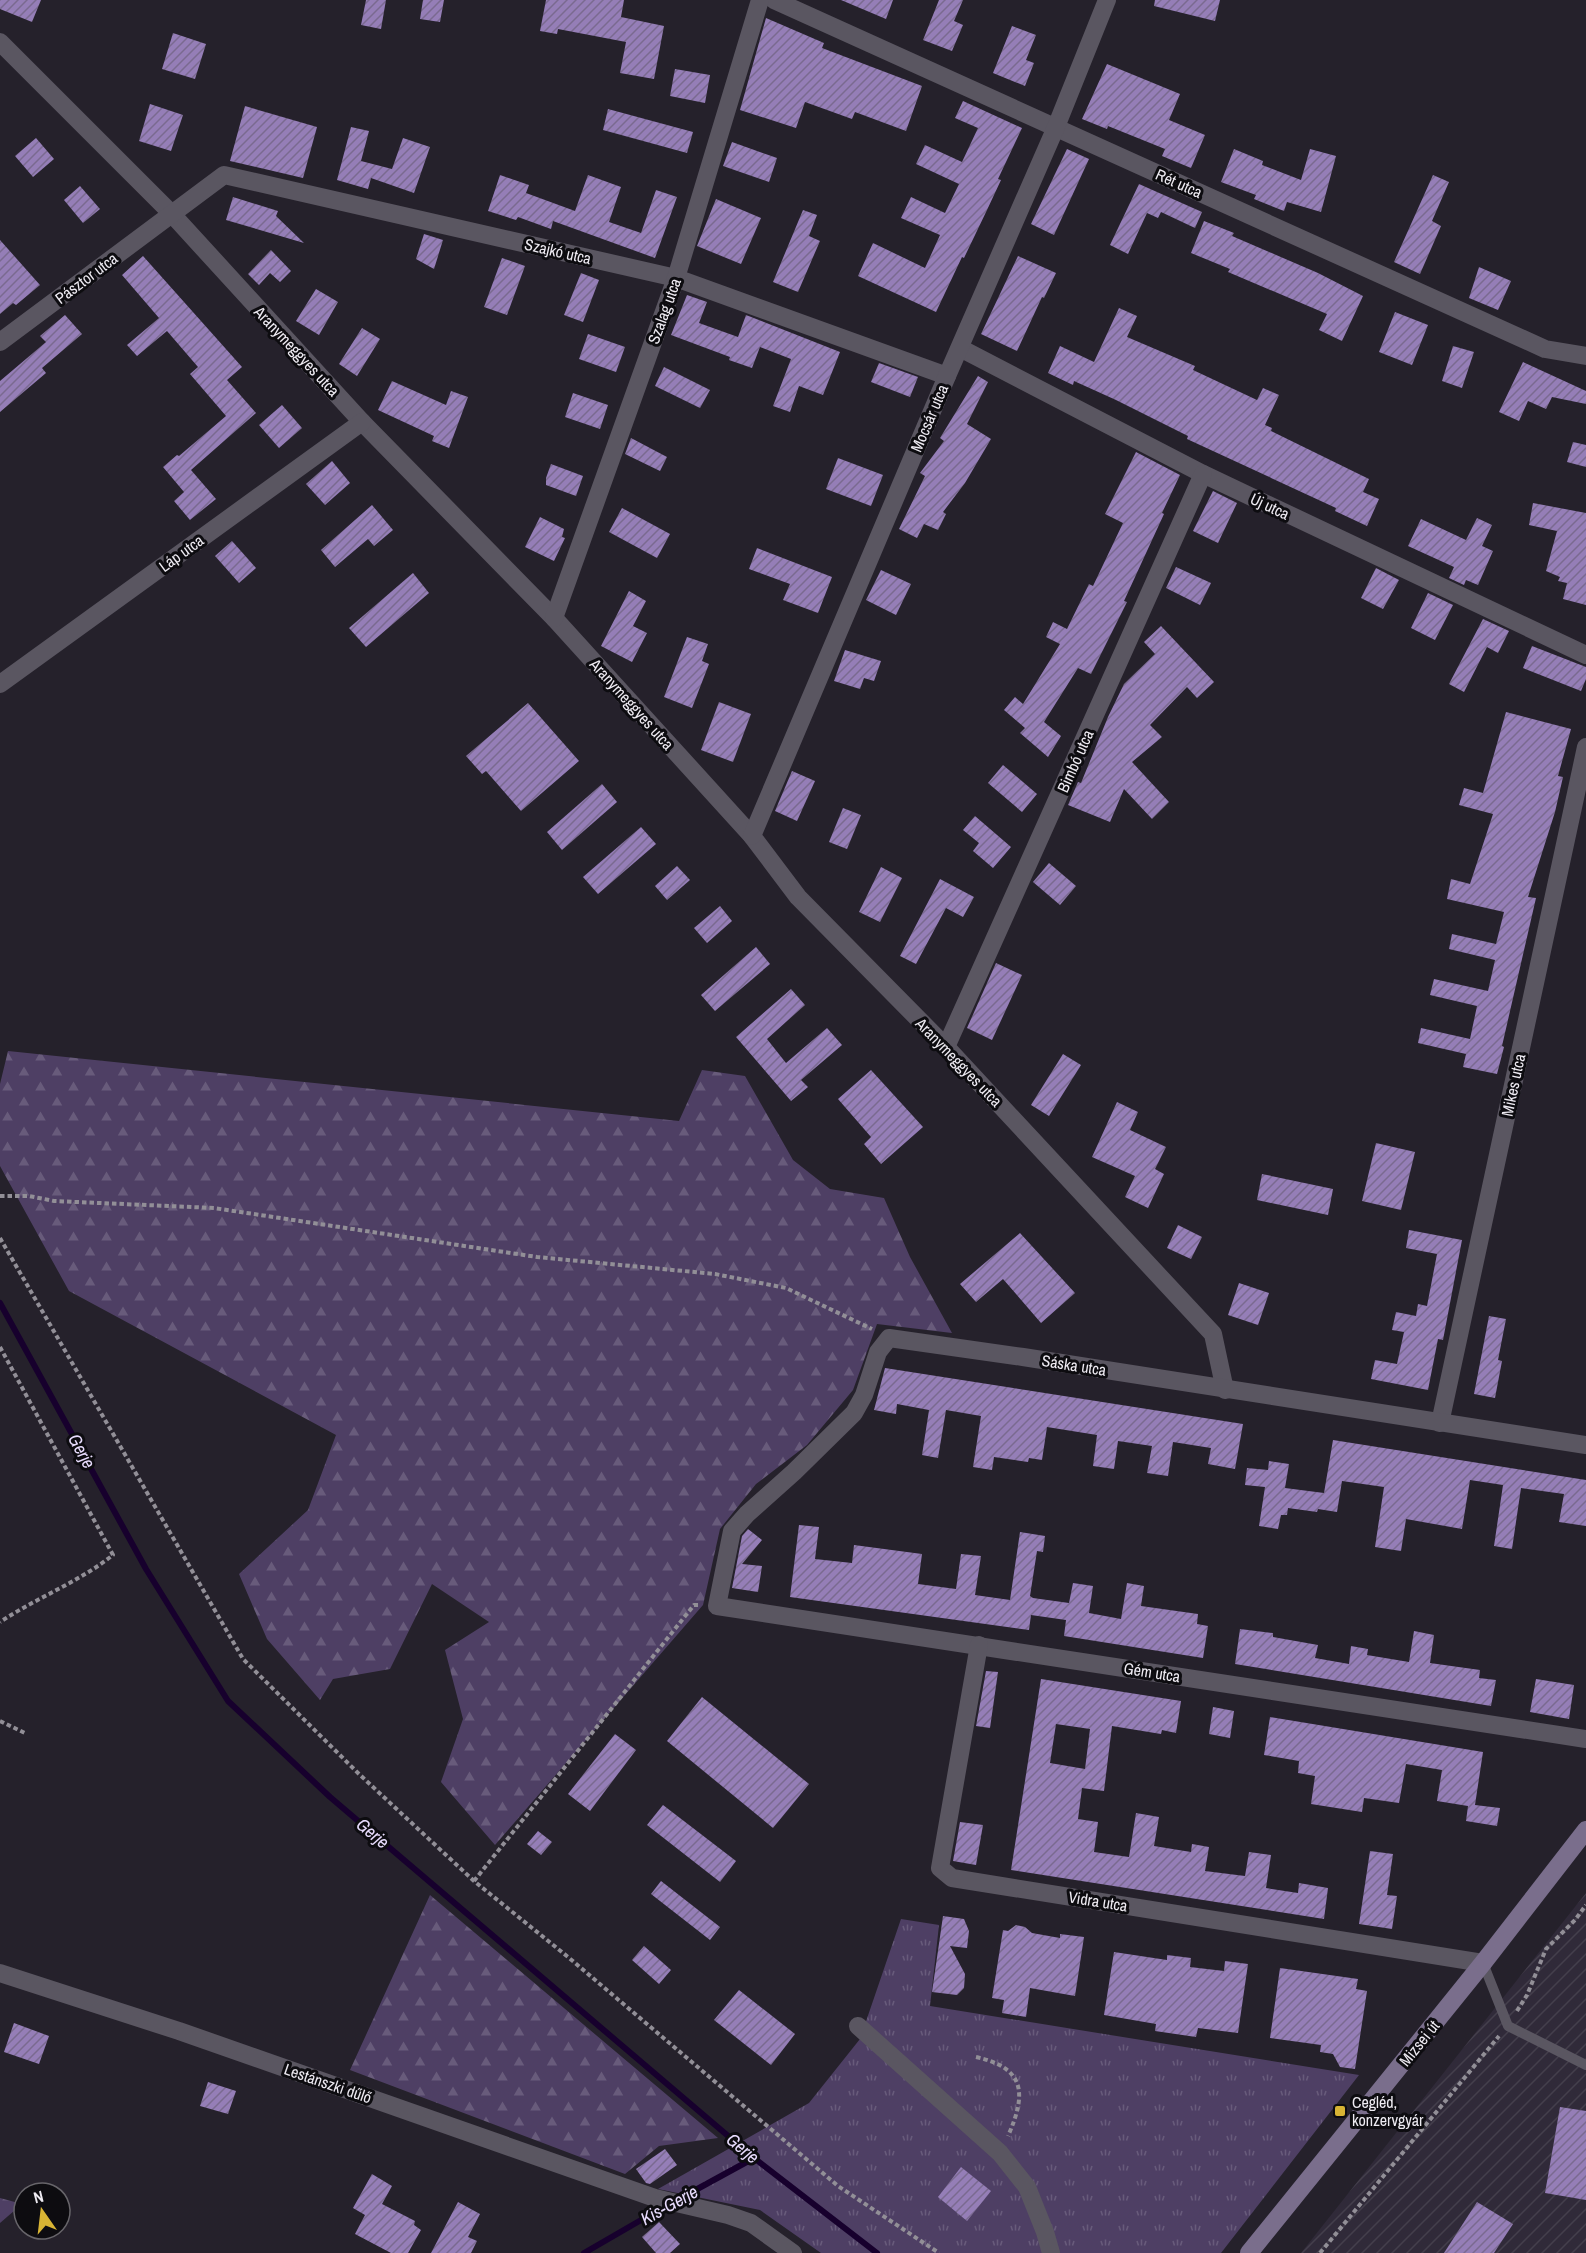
<svg xmlns="http://www.w3.org/2000/svg" width="1586" height="2253" font-family="'Archivo Narrow',sans-serif">
<style>
.industrial{fill:url(#industrial-furrows)}
.grass{fill:url(#grass-tufts)}
.forest{fill:url(#forest-firs)}
.lines{fill:none;stroke-linecap:round;stroke-linejoin:round}
.stream{stroke:#17002d;stroke-width:6}
.building{fill:url(#building-hatch);fill-rule:evenodd}
.path{stroke:#928f97;stroke-width:4;stroke-dasharray:4.5 3;stroke-linecap:butt}
.lane{stroke:#5a5661;stroke-width:10}
.street{stroke:#5a5661;stroke-width:18}
.secondary{stroke:#7a6e8c;stroke-width:18}
.poi-dot{fill:#d8b434;stroke:#0d0c10;stroke-width:2}
.labels{text-anchor:middle;dominant-baseline:central;stroke-width:6;stroke-linejoin:round;paint-order:stroke}
.street-label{font-size:16px;fill:#eeebf2;stroke:#0d0c10}
.poi-label{font-size:16px;fill:#eeebf2;stroke:#0d0c10;text-anchor:start}
.water-label{font-size:18px;font-style:italic;fill:#e8dcfd;stroke:#0d0c10}
</style>
<defs>
<pattern id="industrial-furrows" width="10" height="10" patternUnits="userSpaceOnUse" patternTransform="scale(1.5)"><rect width="10" height="10" fill="#302a39"/><path d="M-1 1l2-2M0 10L10 0M9 11l2-2" fill="none" stroke="#443f4c"/></pattern>
<pattern id="grass-tufts" width="24" height="20" patternUnits="userSpaceOnUse" patternTransform="scale(1.5)"><rect width="24" height="20" fill="#4e3f64"/><path d="M3 7l-1-3M5 7V3M7 7l1-3M15 17l-1-3M17 17v-4M19 17l1-3" fill="none" stroke="#685b7b"/></pattern>
<pattern id="forest-firs" width="22" height="20" patternUnits="userSpaceOnUse" patternTransform="scale(1.5)"><rect width="22" height="20" fill="#4e3f64"/><path d="M5 1l3.5 6h-7zM16 11l3.5 6h-7z" fill="#685b7b"/></pattern>
<pattern id="building-hatch" width="6" height="6" patternUnits="userSpaceOnUse" patternTransform="scale(1.5)"><rect width="6" height="6" fill="#957eb7"/><path d="M-1 1l2-2M0 6l6-6M5 7l2-2" fill="none" stroke="#7a6a90"/></pattern>
</defs>
<rect width="100%" height="100%" fill="#25212b"/>
<path class="industrial" d="M1586,1893V2253H1301Z"/>
<path class="grass" d="M901,1919L939,1925L930,2006L1359,2075L1221,2253H821L760,2210L658,2189L809,2103L860,2039Z"/>
<g class="forest">
<path d="M8,1051L679,1121L702,1070L745,1076L793,1160L830,1189L884,1198L910,1257L952,1333L877,1324L853,1390L807,1445L756,1484L720,1529L703,1605L495,1845L441,1782L463,1719L445,1650L489,1622L432,1584L390,1669L333,1679L320,1700L267,1639L239,1574L308,1510L336,1435L69,1291L0,1166V1084Z"/>
<path d="M430,1895L718,2138L659,2146L625,2174L350,2070Z"/>
<path d="M0,2198L22,2204L0,2223Z"/>
</g>
<g class="lines">
<g class="stream">
<path d="M0,1303L146,1569L228,1701L330,1797L754,2158L877,2253"/>
<path d="M679,2199L754,2158"/>
<path d="M584,2253L667,2205"/>
</g>
</g>
<g class="building">
<path d="M0,0H41L32,22L0,9Z"/>
<path d="M366,0H386L381,29L361,25Z"/>
<path d="M423,0H444L440,22L420,19Z"/>
<path d="M546,0H624L621,17L664,26L654,79L620,73L626,42L558,29L557,34L540,31Z"/>
<path d="M841,0H893L886,19Z"/>
<path d="M939,0H963L954,21L963,25L952,51L923,40Z"/>
<path d="M1155,0H1220L1215,21L1154,6Z"/>
<path d="M766,18L824,43L822,48L922,86L906,131L855,112L852,119L805,102L796,128L740,110Z"/>
<path d="M1012,26L1036,35L1026,60L1034,63L1025,86L993,73Z"/>
<path d="M173,33L206,44L195,79L162,69Z"/>
<path d="M1107,64L1180,94L1169,120L1205,135L1191,168L1162,156L1165,149L1108,126L1107,129L1082,119Z"/>
<path d="M675,69L710,75L705,103L670,96Z"/>
<path d="M963,101L1022,128L998,179L1001,180L987,210L964,258L962,257L936,312L858,276L873,243L925,268L940,235L901,218L911,197L945,213L959,184L916,164L925,145L962,162L978,128L955,118Z"/>
<path d="M150,104L183,115L171,151L139,141Z"/>
<path d="M245,106L317,127L303,178L230,161Z"/>
<path d="M608,109L693,132L687,153L603,130Z"/>
<path d="M351,127L369,131L361,161L392,169L403,138L430,147L414,193L371,178L368,189L337,180Z"/>
<path d="M36,138L54,159L33,177L15,156Z"/>
<path d="M732,142L777,158L769,182L723,166Z"/>
<path d="M1067,149L1089,159L1054,235L1031,224Z"/>
<path d="M1234,149L1263,161L1262,165L1301,180L1310,149L1336,156L1321,212L1287,202L1284,211L1254,199L1256,195L1221,182Z"/>
<path d="M500,175L529,185L526,193L575,211L588,175L621,187L609,222L641,233L656,190L677,197L655,258L553,221L551,229L518,217L516,220L488,211Z"/>
<path d="M1433,175L1449,182L1432,221L1441,226L1420,274L1394,262Z"/>
<path d="M1139,184L1202,212L1195,228L1161,212L1158,218L1147,213L1128,254L1110,245Z"/>
<path d="M80,186L100,209L83,223L64,200Z"/>
<path d="M233,197L278,211L276,216L304,243L226,220Z"/>
<path d="M716,199L761,218L741,264L697,246Z"/>
<path d="M803,210L817,215L809,236L820,241L798,292L773,282Z"/>
<path d="M1204,221L1234,233L1232,236L1318,273L1363,296L1342,341L1319,330L1327,314L1228,272L1230,269L1191,253Z"/>
<path d="M424,234L443,240L434,269L416,259Z"/>
<path d="M0,240L40,285L16,305L13,303L0,314Z"/>
<path d="M271,250L291,271L280,282L270,273L259,285L248,274Z"/>
<path d="M143,256L242,367L227,380L256,413L191,470L216,499L190,520L174,501L184,492L163,467L177,455L179,456L226,416L190,374L198,367L167,331L137,356L127,345L159,318L122,275Z"/>
<path d="M1018,256L1056,273L1044,298L1042,297L1017,351L981,334Z"/>
<path d="M502,258L525,266L507,315L484,307Z"/>
<path d="M1479,267L1511,281L1498,310L1469,298Z"/>
<path d="M581,273L599,280L583,322L564,315Z"/>
<path d="M316,289L338,302L319,335L296,321Z"/>
<path d="M687,295L707,302L699,323L738,337L746,315L840,352L823,395L799,386L790,412L773,406L791,359L760,347L752,368L729,360L730,357L671,335Z"/>
<path d="M1119,308L1137,316L1127,337L1195,366L1193,370L1257,400L1263,388L1279,395L1265,425L1272,428L1271,431L1369,479L1363,492L1379,499L1367,526L1335,511L1336,508L1187,439L1188,436L1116,400L1074,381L1073,385L1048,373L1060,346L1094,362Z"/>
<path d="M1395,312L1428,325L1412,365L1379,352Z"/>
<path d="M65,315L82,334L42,368L46,373L0,412V381L46,342L40,336Z"/>
<path d="M362,328L380,339L357,376L339,364Z"/>
<path d="M588,334L625,347L616,372L579,359Z"/>
<path d="M1453,346L1474,352L1462,388L1442,381Z"/>
<path d="M1523,362L1586,391V404L1552,397L1546,409L1528,401L1519,421L1499,412Z"/>
<path d="M879,363L918,377L910,397L871,382Z"/>
<path d="M664,367L710,390L700,408L655,386Z"/>
<path d="M978,376L988,382L967,424L991,439L965,483L943,512L946,514L938,530L924,524L917,538L899,529L925,476L920,473L944,441L940,438Z"/>
<path d="M392,381L446,405L451,391L468,397L449,448L432,441L434,436L378,410Z"/>
<path d="M573,393L608,405L600,429L565,417Z"/>
<path d="M282,405L302,428L279,448L259,425Z"/>
<path d="M631,438L667,457L660,471L625,454Z"/>
<path d="M1573,442L1586,445V467L1567,462Z"/>
<path d="M1136,452L1180,475L1162,513L1164,514L1124,601L1127,602L1091,674L1078,668L1044,722L1061,736L1048,757L1020,733L1025,728L1004,710L1015,697L1023,704L1060,644L1046,637L1053,622L1067,629L1089,584L1093,586L1123,523L1105,514Z"/>
<path d="M838,458L883,475L871,506L826,489Z"/>
<path d="M332,461L350,483L325,505L306,484Z"/>
<path d="M551,464L583,476L576,496L546,485V478Z"/>
<path d="M1213,491L1237,503L1218,543L1193,531Z"/>
<path d="M1533,503L1586,513V605L1563,599L1567,583L1558,581L1560,577L1546,571L1557,531L1529,525Z"/>
<path d="M372,505L393,530L374,546L368,539L335,567L321,550Z"/>
<path d="M622,508L670,534L657,558L609,532Z"/>
<path d="M540,517L564,529L562,537L565,538L554,561L525,547Z"/>
<path d="M1477,518L1492,525L1482,546L1493,551L1478,585L1466,580L1464,585L1449,578L1454,567L1408,546L1421,519L1466,540Z"/>
<path d="M232,541L256,568L239,583L215,556Z"/>
<path d="M757,548L832,577L818,613L783,600L790,584L749,569Z"/>
<path d="M1176,567L1211,583L1200,605L1166,588Z"/>
<path d="M1376,568L1399,580L1383,609L1361,598Z"/>
<path d="M881,570L911,584L896,615L866,600Z"/>
<path d="M413,573L429,593L366,647L349,628Z"/>
<path d="M629,591L646,601L633,626L647,633L632,662L601,646Z"/>
<path d="M1428,593L1453,605L1435,640L1411,628Z"/>
<path d="M1483,619L1509,631L1498,653L1487,647L1464,692L1449,684Z"/>
<path d="M1161,626L1214,682L1197,698L1187,687L1150,725L1162,737L1132,762L1169,802L1152,819L1124,789L1110,822L1068,805L1078,782L1081,783L1108,717L1124,684L1155,654L1144,642Z"/>
<path d="M687,637L708,644L702,661L709,664L692,708L664,697Z"/>
<path d="M1532,646L1586,667V679L1581,691L1523,668Z"/>
<path d="M845,650L881,661L874,681L864,678L860,689L834,681Z"/>
<path d="M719,702L751,714L733,762L701,750Z"/>
<path d="M528,703L579,761L521,811L486,771L482,774L466,756Z"/>
<path d="M1506,712L1571,729L1558,776L1563,777L1555,812L1528,897L1536,898L1502,1046L1504,1047L1497,1074L1463,1067L1466,1054L1418,1043L1421,1028L1470,1039L1477,1006L1430,995L1434,979L1488,991L1495,960L1449,949L1452,934L1496,944L1504,912L1447,899L1451,879L1470,884L1493,814L1459,805L1464,788L1483,793Z"/>
<path d="M1003,765L1037,794L1022,812L988,783Z"/>
<path d="M792,771L815,781L797,821L775,811Z"/>
<path d="M602,784L617,802L562,850L547,832Z"/>
<path d="M843,808L861,815L847,849L829,842Z"/>
<path d="M975,816L1011,847L993,868L973,851L979,843L963,830Z"/>
<path d="M641,827L656,844L598,894L583,877Z"/>
<path d="M1049,863L1076,886L1060,905L1033,882Z"/>
<path d="M677,866L690,880L667,900L655,886Z"/>
<path d="M881,867L902,878L880,922L859,912Z"/>
<path d="M940,879L974,897L963,917L946,908L916,964L900,956Z"/>
<path d="M720,906L732,921L707,943L694,928Z"/>
<path d="M756,947L770,964L715,1011L701,995Z"/>
<path d="M996,963L1022,975L992,1040L967,1028Z"/>
<path d="M791,989L805,1005L767,1039L786,1063L827,1028L842,1045L801,1080L808,1087L791,1101L736,1037Z"/>
<path d="M1063,1054L1081,1065L1049,1116L1031,1105Z"/>
<path d="M871,1070L923,1127L881,1164L864,1144L871,1137L838,1099Z"/>
<path d="M1117,1102L1138,1112L1130,1130L1166,1147L1155,1169L1164,1174L1148,1208L1125,1197L1135,1176L1092,1157Z"/>
<path d="M1376,1143L1415,1152L1401,1210L1362,1201Z"/>
<path d="M1262,1174L1333,1189L1328,1215L1257,1200Z"/>
<path d="M1178,1225L1202,1237L1191,1259L1167,1248Z"/>
<path d="M1409,1230L1462,1240L1443,1340L1438,1339L1428,1390L1371,1379L1375,1360L1397,1364L1404,1332L1392,1330L1396,1312L1416,1316L1418,1304L1427,1306L1437,1254L1406,1248Z"/>
<path d="M1020,1233L1075,1293L1041,1323L1003,1279L976,1302L960,1284Z"/>
<path d="M1239,1283L1269,1293L1258,1325L1228,1315Z"/>
<path d="M1489,1316L1506,1319L1498,1360L1502,1361L1495,1398L1474,1394Z"/>
<path d="M885,1368L1243,1424L1235,1469L1208,1464L1211,1448L1173,1442L1168,1476L1147,1473L1152,1446L1118,1441L1114,1469L1093,1466L1097,1435L1047,1427L1042,1460L1029,1458L1028,1462L994,1457L992,1470L973,1467L981,1416L946,1410L938,1458L922,1455L929,1410L897,1404L896,1414L874,1410Z"/>
<path d="M1333,1440L1586,1480V1526L1559,1522L1564,1494L1521,1488L1512,1549L1494,1546L1503,1485L1470,1480L1462,1529L1406,1519L1401,1551L1375,1547L1384,1487L1342,1481L1337,1512L1318,1509L1317,1512L1288,1508L1287,1515H1281L1278,1529L1259,1526L1265,1487L1245,1485L1247,1468L1268,1470L1269,1461L1289,1464L1285,1488L1324,1493Z"/>
<path d="M799,1525L819,1527L815,1559L852,1563L854,1545L922,1554L918,1584L956,1589L961,1554L981,1556L975,1595L1010,1600L1020,1532L1045,1536L1043,1552L1037,1551L1030,1596L1033,1598L1069,1603L1073,1583L1093,1586L1089,1613L1121,1619L1127,1583L1144,1586L1141,1606L1198,1614L1197,1624L1208,1626L1203,1658L1064,1636L1066,1620L1031,1615L1029,1630L790,1597Z"/>
<path d="M748,1529L762,1540L742,1564L762,1566L758,1592L732,1588L742,1536Z"/>
<path d="M1240,1629L1273,1633V1637L1318,1645L1315,1658L1349,1664L1351,1646L1368,1649L1367,1655L1409,1662L1414,1631L1434,1635L1430,1663L1480,1670L1479,1678L1496,1680L1491,1706L1235,1664Z"/>
<path d="M986,1671L998,1672L990,1728L976,1726Z"/>
<path d="M1041,1679L1181,1701L1176,1733L1162,1730L1161,1734L1112,1726L1104,1791L1082,1788L1078,1819L1098,1822L1094,1852L1129,1857L1136,1813L1159,1817L1154,1846L1191,1852L1192,1844L1209,1847L1205,1871L1245,1876L1249,1852L1271,1855L1266,1888L1298,1893L1299,1883L1328,1888L1324,1919L1011,1870ZM1056,1724L1090,1729L1085,1769L1050,1763Z"/>
<path d="M1536,1679L1574,1685L1569,1719L1530,1712Z"/>
<path d="M702,1697L809,1784L773,1828L667,1741Z"/>
<path d="M1213,1707L1234,1711L1230,1738L1209,1734Z"/>
<path d="M1270,1717L1483,1752L1475,1805L1500,1808L1497,1826L1466,1821L1468,1806L1437,1801L1442,1770L1406,1764L1399,1803L1364,1798L1362,1812L1311,1804L1315,1776L1298,1773L1299,1761L1264,1755Z"/>
<path d="M615,1734L636,1750L590,1811L568,1794Z"/>
<path d="M663,1805L736,1861L720,1882L647,1825Z"/>
<path d="M960,1822L983,1825L976,1865L953,1861Z"/>
<path d="M538,1831L552,1842L541,1855L527,1844Z"/>
<path d="M1370,1851L1393,1854L1387,1895L1397,1896L1392,1929L1359,1924Z"/>
<path d="M661,1881L720,1927L710,1940L651,1894Z"/>
<path d="M943,1916L964,1919L969,1931L967,1948L950,1946L965,1974L964,1988L957,1995L932,1992Z"/>
<path d="M1016,1925L1025,1927L1032,1933L1060,1938V1934L1084,1937L1075,1996L1030,1988L1026,2017L1002,2013L1004,2000L992,1998L1003,1930L1008,1931Z"/>
<path d="M644,1946L671,1970L659,1984L632,1960Z"/>
<path d="M1114,1952L1167,1960V1955L1191,1958L1190,1967L1224,1971L1225,1961L1248,1964L1238,2033L1198,2028L1196,2037L1155,2031L1156,2024L1104,2015Z"/>
<path d="M1280,1968L1358,1979L1356,1989L1367,1991L1355,2069L1340,2067L1333,2054L1320,2052L1321,2045L1270,2038Z"/>
<path d="M739,1990L795,2034L771,2065L714,2020Z"/>
<path d="M14,2023L49,2036L39,2064L4,2052Z"/>
<path d="M208,2082L236,2091L228,2114L200,2106Z"/>
<path d="M1560,2107L1586,2111V2200L1545,2193Z"/>
<path d="M665,2149L677,2165L650,2184L646,2183L636,2169Z"/>
<path d="M961,2167L991,2191L967,2221L938,2197Z"/>
<path d="M372,2174L392,2186L382,2204L415,2221L414,2225L421,2230L408,2253H391L355,2234L365,2215L353,2208Z"/>
<path d="M458,2202L480,2214L468,2237L477,2241L471,2253H431Z"/>
<path d="M1477,2202L1513,2224L1494,2253H1444Z"/>
<path d="M659,2222L680,2244L670,2253H656L642,2237Z"/>
</g>
<g class="lines">
<g class="path">
<path d="M0,1196H29L54,1201L214,1208L537,1257L715,1274L786,1288L872,1329"/>
<path d="M0,1238L243,1659L359,1774L474,1881L568,1957L838,2186L939,2253"/>
<path d="M0,1347L113,1555C79,1582 36,1598 0,1622"/>
<path d="M0,1721L27,1734"/>
<path d="M474,1881L694,1605H700"/>
<path d="M1517,2011L1527,1995L1546,1949L1575,1920L1586,1905"/>
<path d="M976,2057C1025,2068 1027,2093 1008,2136"/>
<path d="M1320,2253L1499,2036"/>
</g>
<path class="lane" d="M1483,1963L1508,2026L1586,2065"/>
<g class="street">
<path d="M774,0L1545,349L1586,356"/>
<path d="M0,42L171,213L362,422L554,618L752,836L798,897L946,1047L1213,1334L1225,1390"/>
<path d="M0,342L224,175L676,278L947,376"/>
<path d="M960,348L1203,474L1586,655"/>
<path d="M554,618L676,278L760,0"/>
<path d="M0,684L362,422"/>
<path d="M752,836L947,376L1056,127L1107,0"/>
<path d="M946,1047L1203,474"/>
<path d="M1440,1423L1586,747"/>
<path d="M1586,1445L1023,1357L889,1338L878,1352L864,1395L854,1413L794,1472L747,1514L732,1531L717,1606L1586,1739"/>
<path d="M979,1645L940,1868L952,1878L1483,1963"/>
<path d="M0,1973L179,2031L655,2198L728,2215L751,2223L793,2253"/>
<path d="M858,2026L1000,2153L1027,2187L1045,2232L1051,2253"/>
</g>
<path class="secondary" d="M1249,2253L1483,1963L1586,1830"/>
</g>
<rect class="poi-dot" x="1334" y="2105" width="12" height="12" rx="3"/>
<g class="labels">
<g class="street-label">
<text transform="translate(1179 183) rotate(24)">Rét utca</text>
<text transform="translate(558 251) rotate(13)">Szajkó utca</text>
<text transform="translate(86 278) rotate(-37)">Pásztor utca</text>
<text transform="translate(664 311) rotate(-70)">Szalag utca</text>
<text transform="translate(297 351) rotate(47)">Aranymeggyes utca</text>
<text transform="translate(929 418) rotate(-67)">Mocsár utca</text>
<text transform="translate(1270 506) rotate(25)">Új utca</text>
<text transform="translate(181 553) rotate(-36)">Láp utca</text>
<text transform="translate(632 704) rotate(48)">Aranymeggyes utca</text>
<text transform="translate(1075 761) rotate(-66)">Bimbó utca</text>
<text transform="translate(959 1062) rotate(46)">Aranymeggyes utca</text>
<text transform="translate(1513 1085) rotate(-78)">Mikes utca</text>
<text transform="translate(1074 1365) rotate(9)">Sáska utca</text>
<text transform="translate(1152 1672) rotate(9)">Gém utca</text>
<text transform="translate(1098 1901) rotate(9)">Vidra utca</text>
<text transform="translate(1419 2043) rotate(-51)">Mizsei út</text>
<text transform="translate(328 2083) rotate(19)">Lestánszki dűlő</text>
</g>
<g class="poi-label">
<text x="1352" y="2102">Cegléd,<tspan x="1352" dy="18">konzervgyár</tspan></text>
</g>
<g class="water-label">
<text transform="translate(82 1451) rotate(61)">Gerje</text>
<text transform="translate(373 1833) rotate(40)">Gerje</text>
<text transform="translate(743 2148) rotate(40)">Gerje</text>
<text transform="translate(669 2205) rotate(-29)">Kis-Gerje</text>
</g>
</g>
<g transform="translate(42 2211) rotate(346)"><circle r="28" fill="#0d0c10" stroke="#67656a" stroke-width="1.5"/>
<path d="M0-4.5L10 22L0 15L-10 22Z" fill="#d8b434"/>
<text y="-9" font-size="16" font-weight="bold" text-anchor="middle" fill="#eeebf2">N</text>
</g>
</svg>
